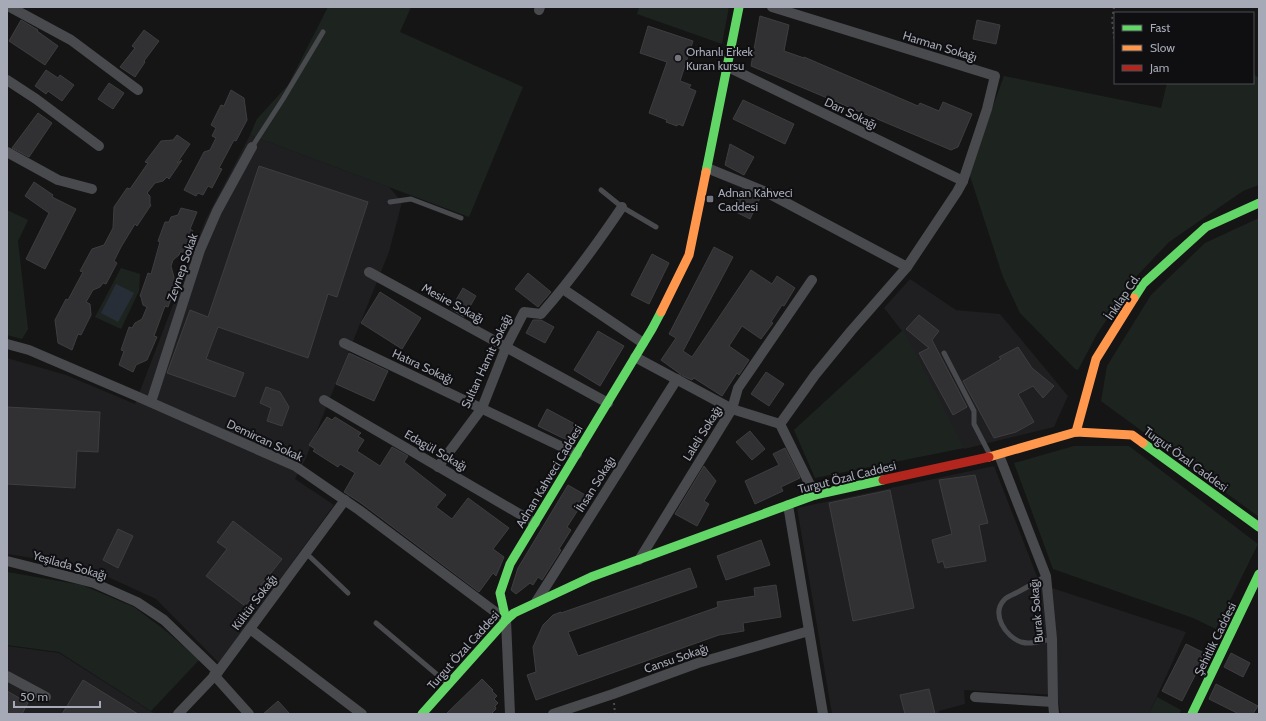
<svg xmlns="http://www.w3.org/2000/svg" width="1266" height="721" font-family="Cabin,sans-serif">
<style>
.built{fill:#1f1f21}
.green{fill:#1d241f}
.water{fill:#282e37}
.building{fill:#313133;stroke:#3e3e41}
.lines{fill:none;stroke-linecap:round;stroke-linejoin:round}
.path{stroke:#4b4b50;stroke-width:2;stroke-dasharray:2 3;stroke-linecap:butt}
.lane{stroke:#494a4e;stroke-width:5}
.street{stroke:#494a4e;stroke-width:10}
.fast{stroke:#63d668;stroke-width:9}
.slow{stroke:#ff974d;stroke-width:9}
.jam{stroke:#b3261e;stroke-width:9}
.poi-dot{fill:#73757e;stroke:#0f0f11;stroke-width:1.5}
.labels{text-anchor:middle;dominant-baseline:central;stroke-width:4;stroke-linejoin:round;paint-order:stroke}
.street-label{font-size:12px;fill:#a6a9b6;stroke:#0f0f11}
.poi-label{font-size:12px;fill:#a6a9b6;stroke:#0f0f11;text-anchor:start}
</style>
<rect width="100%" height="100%" fill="#151515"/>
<g class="built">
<path d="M250,135L389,187L402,202L389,252L305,460L295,479L334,505L219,663L156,599L84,566L7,554V358L66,375L135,404L205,221Z"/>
<path d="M910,279L956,310L1000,314L1068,396L1054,427L964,449L902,331L884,308Z"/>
<path d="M994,466L1040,584L1186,632L1149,714H1061L1057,695L964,690L965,704L939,711V714H832L797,508Z"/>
<path d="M7,646L59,653L155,714H7Z"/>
</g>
<g class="green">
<path d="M328,7H411L400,32L523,87L469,217L250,135L257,119L288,85Z"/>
<path d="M639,7H729L722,44L637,14Z"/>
<path d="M1253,74L1259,78V185L1243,191L1169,242L1135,278L1097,334L1078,370L1075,369L1020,313L1003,277L970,176L971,167L1004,76L1161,108L1167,83H1253Z"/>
<path d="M7,210L28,220L18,241L28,329L22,339L7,335Z"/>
<path d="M1259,218V517L1101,401L1107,366L1151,295L1205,243Z"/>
<path d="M121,268L140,274L139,291L121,329L95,317Z"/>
<path d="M903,330L964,448L815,478L794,430Z"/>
<path d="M1074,446H1129L1258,544L1216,629L1193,618L1053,569L1014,463Z"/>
<path d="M7,572L82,585L134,607L166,631L199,660L151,711L59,652L7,645Z"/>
<path d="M1157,697L1181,710L1179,714H1149Z"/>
</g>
<path class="water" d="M116,284L134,293L118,322L101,313Z"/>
<g class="building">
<path d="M760,16L789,25L784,51L804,58V57L918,106L920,103L939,111L943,102L972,114L958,147L951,150L751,66Z"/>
<path d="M21,20L38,30L37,31L58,46L45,65L9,41Z"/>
<path d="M977,20L1000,25L996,44L973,39Z"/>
<path d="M648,26L693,41L680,81L691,85L689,88L696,91L683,126L678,124L677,126L666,122L667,120L649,113L667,62L640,53Z"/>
<path d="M144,30L159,41L144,61L145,62L135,77L120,67L135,48L132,46Z"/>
<path d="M46,70L58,78L60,75L74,85L62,101L48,91L46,94L35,86Z"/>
<path d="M109,83L124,93L113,109L98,99Z"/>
<path d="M231,90L244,98L247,120L236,141L234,140L219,168L222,169L212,188L208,186L203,195L198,193L196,196L184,190L204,152L210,150L216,138L212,136L216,128L211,125L221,105L224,106Z"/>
<path d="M743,100L794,124L785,144L733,119Z"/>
<path d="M38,113L52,123L29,157L12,148Z"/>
<path d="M177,135L190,144L177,163L182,160L169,179L167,177L163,181L155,183L147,193L150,196V204L151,205L137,226L135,224L121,247L114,261L117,263L106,284L103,283L100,287L93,290L86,302L90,304L91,315L81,335L78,334L72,350L58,343L55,320L66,299L68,300L83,272L80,271L92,249L104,245L113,228L114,207L127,188L130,189L148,163L145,162L161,141L173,140Z"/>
<path d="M730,144L754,157L744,175L725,165Z"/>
<path d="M259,166L368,202L337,297L328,294L308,358L218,327L206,359L244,373L235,397L167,373L190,310L208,317Z"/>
<path d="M34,182L53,195L52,197L76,209L45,269L26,259L49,213L25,196Z"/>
<path d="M742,189L760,198L750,219L732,210Z"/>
<path d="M181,208L197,212L190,229L193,231L185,252H180L179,255L173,260L171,266L176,285L168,307L165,306L154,336L157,337L147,360L136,365L133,372L119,365L124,351L121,350L129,327L132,328L135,323L142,319L147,307L143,305L141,297L140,296L148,273L151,274L160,242L158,241L165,222H169L171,217L178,215Z"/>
<path d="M714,247L733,257L683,351L692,357L751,270L772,284L777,276L795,288L784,306L782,305L771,322L773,323L761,339L742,326L729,346L749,360L739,375L737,373L722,396L694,378L692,380L683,376L661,360L676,338L669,334Z"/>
<path d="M652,254L669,263L649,304L631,295Z"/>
<path d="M528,273L551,292L538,307L515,289Z"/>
<path d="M463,288L476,296L464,317L451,309Z"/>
<path d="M380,292L421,318L402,349L361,323Z"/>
<path d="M919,315L939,331L932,340L967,407L953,415L919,353L929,348L906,329Z"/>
<path d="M533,320H541L554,327L545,343L526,333Z"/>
<path d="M598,331L624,346L600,386L574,370Z"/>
<path d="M1018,347L1032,368L1054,386L1043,398L1033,386L1018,394L1034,422L1016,432L994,438L963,381L1001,359L999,357Z"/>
<path d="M349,353L388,371L374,401L336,384Z"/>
<path d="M766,372L784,384L769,406L751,394Z"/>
<path d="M266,387L280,392L289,407L282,426L267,421L271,408L260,403Z"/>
<path d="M7,407L100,412L98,452L77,451L75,488L7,484Z"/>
<path d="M547,409L575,424L567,440L538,426Z"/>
<path d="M327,417L332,420L335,417L361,433L358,436L364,440L357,451L380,466L392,447L408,456L404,462L446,495L436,507L452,519L468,498L509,528L493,549L504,557L496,576L493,573L479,592L361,503L344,492L355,473L340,464L338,467L313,451L315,449L309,445Z"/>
<path d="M750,431L765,449L752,460L736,442Z"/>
<path d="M785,448L800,478L781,487L783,491L755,504L745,481L779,465L773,454Z"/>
<path d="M704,466L716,481L704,501L709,504L697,526L675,514Z"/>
<path d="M975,475L988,523L979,525L986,561L945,568L943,561L938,563L932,540L952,534L939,480Z"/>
<path d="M568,485L587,496L567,527L571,530L559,549L561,550L542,580L538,577L533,585L530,583L516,594L511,590L518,568Z"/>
<path d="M890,490L914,608L853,621L829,503Z"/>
<path d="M233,521L282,559L245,606L206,576L227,549L217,542Z"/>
<path d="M118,529L133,536L118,568L103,560Z"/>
<path d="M761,540L770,565L726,580L717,556Z"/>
<path d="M690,568L697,587L568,632L578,656L718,607L717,602L755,596L754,588L776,585L781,617L743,623L744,631L719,635L536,700L527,675L536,672L533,647L543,625L553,615L561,612V613Z"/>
<path d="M1186,644L1206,654L1182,701L1162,691Z"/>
<path d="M1231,653L1250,663L1243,677L1224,667Z"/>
<path d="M482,679L493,690L492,691L497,696L494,699L498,703L495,706L496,709L491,714H446Z"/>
<path d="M83,680L138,714H62Z"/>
<path d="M1216,684L1258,706L1253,714H1239L1209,699Z"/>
<path d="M929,689L935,714H905L900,695Z"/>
<path d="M7,691L28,703L22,714H7Z"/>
<path d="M278,701L290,714H263Z"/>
</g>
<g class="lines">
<g class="path">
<path d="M1114,7L1112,20L1115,44"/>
<path d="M614,703L615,714"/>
</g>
<g class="lane">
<path d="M252,147L283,99L323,32"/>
<path d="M601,190L622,207L656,227"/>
<path d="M390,202L411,199L461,218"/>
<path d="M944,353L974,411V424L990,455"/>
<path d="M306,553L348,593"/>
<path d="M1046,576C1036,582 1026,588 1016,593C1012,595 1007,597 1005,599C990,614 1006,637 1021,642C1031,645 1042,641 1052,639"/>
<path d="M376,623L447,683"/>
</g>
<g class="street">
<path d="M10,7L71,40L138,90"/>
<path d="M772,7L995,76L987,109L963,181L957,192L907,267L851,331L815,375L780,424"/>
<path d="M539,10L540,7"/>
<path d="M728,67L963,181"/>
<path d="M7,80L36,99L99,146"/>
<path d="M7,152L58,180L92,189"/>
<path d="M707,168L766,192L907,267"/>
<path d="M369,272L608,403"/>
<path d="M563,289L643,343"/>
<path d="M344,343L577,454"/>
<path d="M7,344L29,350L134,395L295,466L359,510L506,620L510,714"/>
<path d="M635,357L732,409L780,424L815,495"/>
<path d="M324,400L535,523"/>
<path d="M151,402L200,250L217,211L252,147"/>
<path d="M999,455L1046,576L1052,639L1053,702"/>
<path d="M438,467L482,408L506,347L524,312L541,314C571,280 597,244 622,207"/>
<path d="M788,505L823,714"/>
<path d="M639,560L732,409L738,388L812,280"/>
<path d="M7,561L94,583L137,602L164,620L218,672"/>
<path d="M536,602L677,379"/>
<path d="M250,629L362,714"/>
<path d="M214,675L249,714"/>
<path d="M7,676L46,697"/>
<path d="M975,697L1053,702L1054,714"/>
<path d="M178,714L218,672L345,500"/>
<path d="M553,714L613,694L698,663L809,631"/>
</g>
<g class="fast">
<path d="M706,172L739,7"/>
<path d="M1134,298L1143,284L1206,227L1259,203"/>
<path d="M1143,443L1259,527"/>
<path d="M506,620L500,593L510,564L652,329L661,312"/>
<path d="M422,714L506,620L514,613L591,577L815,495L883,480"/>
<path d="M1192,714L1259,574"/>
</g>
<g class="slow">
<path d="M661,312L689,255L706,172"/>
<path d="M1076,432L1096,359L1134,298"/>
<path d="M989,457L1076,432L1132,435L1143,443"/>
</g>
<path class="jam" d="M883,480L989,457"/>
</g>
<g class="poi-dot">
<circle cx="678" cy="58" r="4"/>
<rect x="706" y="195" width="8" height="8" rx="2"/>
</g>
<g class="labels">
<g class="street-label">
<text transform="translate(940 46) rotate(17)">Harman Sokağı</text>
<text transform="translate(851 113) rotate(26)">Darı Sokağı</text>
<text transform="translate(182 267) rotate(-71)">Zeynep Sokak</text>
<text transform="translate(1122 297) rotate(-56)">İnkılap Cd.</text>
<text transform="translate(453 303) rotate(29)">Mesire Sokağı</text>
<text transform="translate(486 361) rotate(-65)">Sultan Hamit Sokağı</text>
<text transform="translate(423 366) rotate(25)">Hatıra Sokağı</text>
<text transform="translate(702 433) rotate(-58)">Laleli Sokağı</text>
<text transform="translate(265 440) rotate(25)">Demircan Sokak</text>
<text transform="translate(436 450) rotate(30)">Edagül Sokağı</text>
<text transform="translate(1186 459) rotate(36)">Turgut Özal Caddesi</text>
<text transform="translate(549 476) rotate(-59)">Adnan Kahveci Caddesi</text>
<text transform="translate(847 477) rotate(-14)">Turgut Özal Caddesi</text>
<text transform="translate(595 484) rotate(-58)">İhsan Sokağı</text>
<text transform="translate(70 565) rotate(16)">Yeşilada Sokağı</text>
<text transform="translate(254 602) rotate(-53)">Kültür Sokağı</text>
<text transform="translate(1036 611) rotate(-95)">Burak Sokağı</text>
<text transform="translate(1215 639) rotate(-64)">Şehitlik Caddesi</text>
<text transform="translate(463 650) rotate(-48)">Turgut Özal Caddesi</text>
<text transform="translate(676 658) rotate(-19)">Cansu Sokağı</text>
</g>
<g class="poi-label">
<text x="686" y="51">Orhanlı Erkek<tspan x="686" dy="14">Kuran kursu</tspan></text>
<text x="718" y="192">Adnan Kahveci<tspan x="718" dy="14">Caddesi</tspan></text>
</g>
</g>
<rect width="1266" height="721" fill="none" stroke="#a6a9b6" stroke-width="16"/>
<rect x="1114" y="12" width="140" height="72" fill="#0f0f11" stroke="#4b4d53"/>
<rect x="1122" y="25" width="20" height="6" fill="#63d668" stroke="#4b4d53"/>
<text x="1150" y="32" font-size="12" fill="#a6a9b6">Fast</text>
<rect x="1122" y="45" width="20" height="6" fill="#ff974d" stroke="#4b4d53"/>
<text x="1150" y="52" font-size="12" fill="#a6a9b6">Slow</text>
<rect x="1122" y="65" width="20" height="6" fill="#b3261e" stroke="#4b4d53"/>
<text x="1150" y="72" font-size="12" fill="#a6a9b6">Jam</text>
<path d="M14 701v6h86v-6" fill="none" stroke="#a6a9b6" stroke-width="2"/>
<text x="20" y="701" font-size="12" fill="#a6a9b6" stroke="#0f0f11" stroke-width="3" paint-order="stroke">50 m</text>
</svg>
